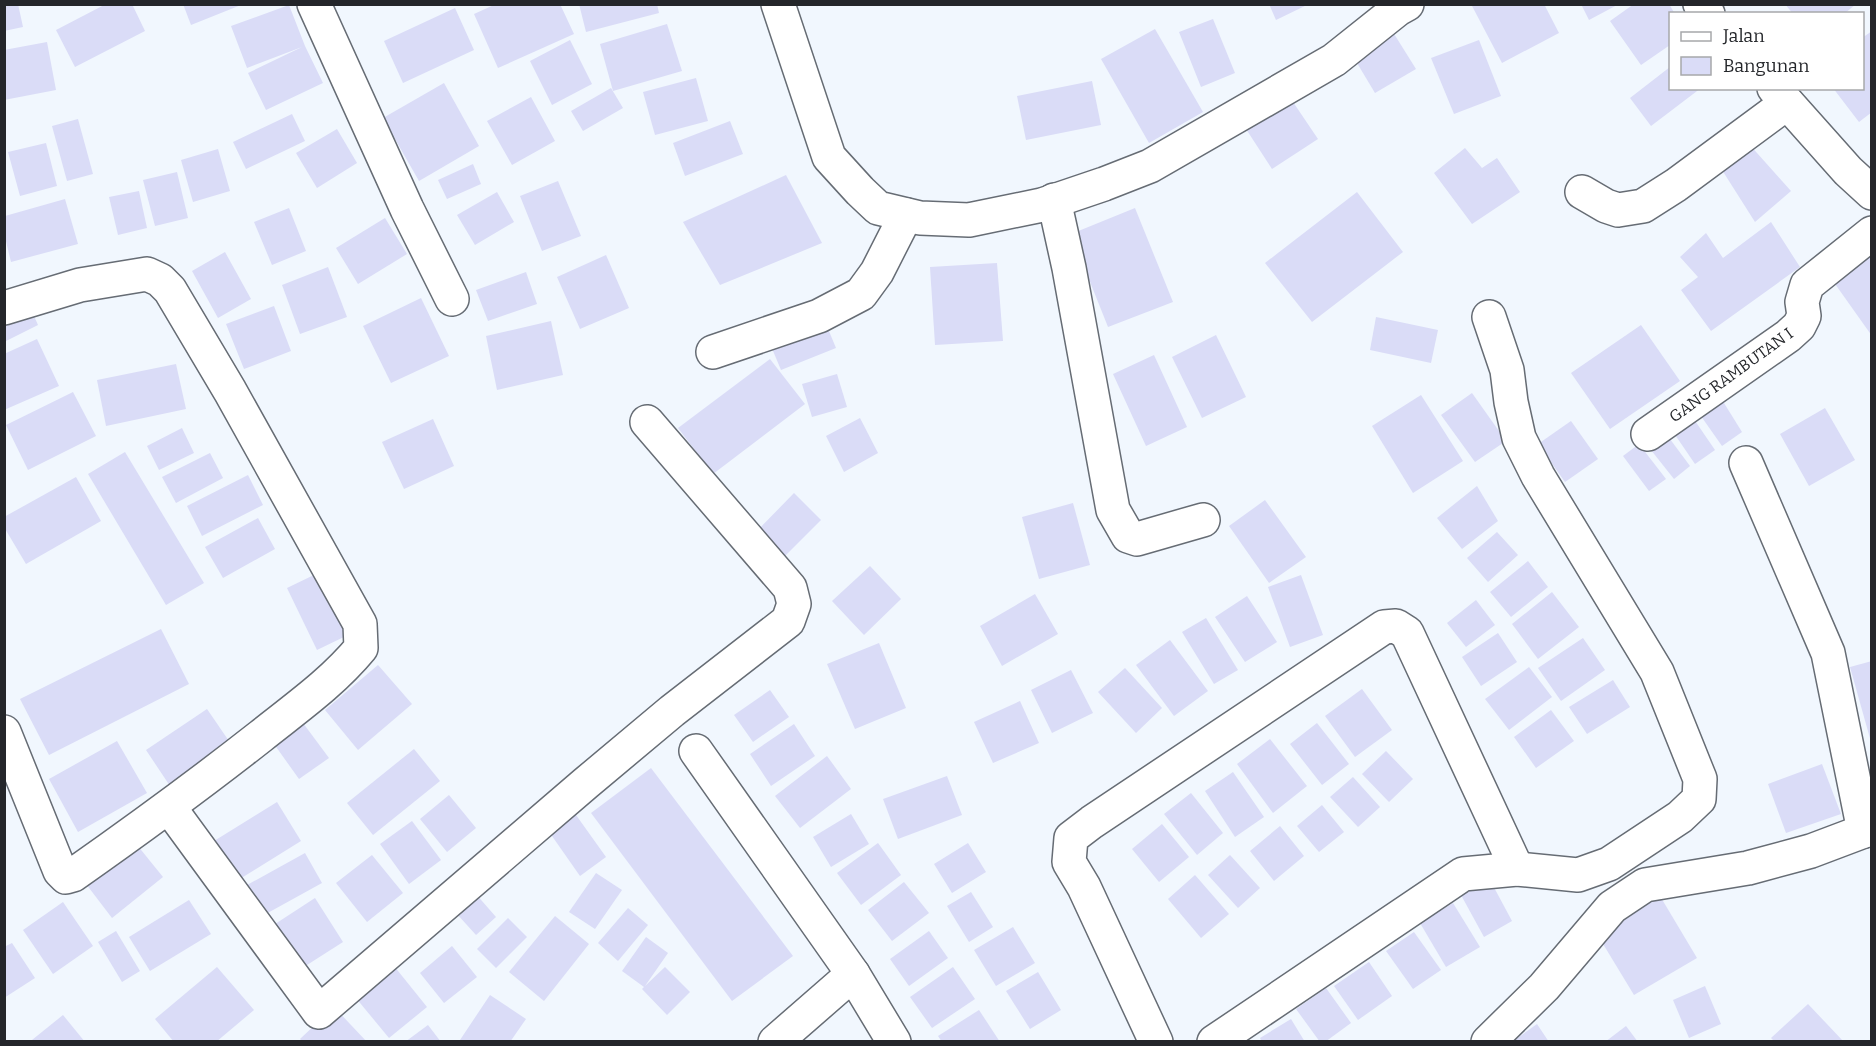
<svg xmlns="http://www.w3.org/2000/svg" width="1876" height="1046" font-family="Bitter,serif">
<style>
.building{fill:#dadcf7}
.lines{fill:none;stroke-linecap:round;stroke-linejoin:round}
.minor-casing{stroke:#666c74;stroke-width:36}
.tertiary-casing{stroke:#666c74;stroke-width:36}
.minor{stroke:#fff;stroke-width:33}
.tertiary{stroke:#fff;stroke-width:33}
.labels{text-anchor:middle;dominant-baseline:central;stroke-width:4.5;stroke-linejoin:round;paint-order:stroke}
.street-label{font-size:16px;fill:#24262a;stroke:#fff}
</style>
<rect width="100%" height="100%" fill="#f1f7fe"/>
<g class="building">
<path d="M4,4H18L23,27L4,31Z"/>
<path d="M106,4H132L145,31L75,67L56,30Z"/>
<path d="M183,4H241V5L191,25Z"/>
<path d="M496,4H560L574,34L498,68L474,14Z"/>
<path d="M579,4H657L659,13L586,32Z"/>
<path d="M1269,4H1309L1276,20Z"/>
<path d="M1471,4H1544L1559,33L1502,63Z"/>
<path d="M1581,4H1619L1589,20Z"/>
<path d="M1634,4H1669L1675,14H1670V45L1641,65L1610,21Z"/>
<path d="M1785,4H1856L1844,14H1793Z"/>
<path d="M289,5L305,46L323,83L266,110L248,73L302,47L247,68L231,26Z"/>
<path d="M455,8L474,50L403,83L384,41Z"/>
<path d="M1213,19L1235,73L1201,87L1179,32Z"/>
<path d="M667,24L682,71L613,91L600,44Z"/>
<path d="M1155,29L1203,112L1149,143L1101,59Z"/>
<path d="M1391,29L1416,69L1375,93L1351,53Z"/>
<path d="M1872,31V112L1859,122L1833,88H1862V38Z"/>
<path d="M570,40L592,84L552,105L530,61Z"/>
<path d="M1479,40L1501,96L1454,114L1431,58Z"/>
<path d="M47,42L56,90L4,100V50Z"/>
<path d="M1670,67V88H1701L1651,126L1630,98Z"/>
<path d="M696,78L708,121L655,135L643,92Z"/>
<path d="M1092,81L1101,125L1026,140L1017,96Z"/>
<path d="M444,83L479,146L419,181L383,118Z"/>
<path d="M611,88L623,108L583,131L571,111Z"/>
<path d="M531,97L555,141L512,165L487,121Z"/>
<path d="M1291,99L1318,139L1272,169L1246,129Z"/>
<path d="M292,114L305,141L246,169L233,142Z"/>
<path d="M78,119L93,174L67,181L52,126Z"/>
<path d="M730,121L743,154L685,176L673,143Z"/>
<path d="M337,129L357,163L317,188L296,153Z"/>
<path d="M46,143L57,186L20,196L8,152Z"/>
<path d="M1749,144L1791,191L1755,222L1722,170Z"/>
<path d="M1465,148L1482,168L1497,158L1520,192L1472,224L1434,173Z"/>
<path d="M218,149L230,191L193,202L181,160Z"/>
<path d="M473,164L481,184L447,199L438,180Z"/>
<path d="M177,172L188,218L155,226L143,180Z"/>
<path d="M786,175L822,243L720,285L683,222Z"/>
<path d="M558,181L581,236L542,251L520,196Z"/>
<path d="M139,191L147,228L118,235L109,197Z"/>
<path d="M497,192L514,222L475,245L457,215Z"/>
<path d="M1357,192L1403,252L1312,322L1265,263Z"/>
<path d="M65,199L78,244L11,262L5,237V216Z"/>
<path d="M289,208L306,251L272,265L254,222Z"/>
<path d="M1135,208L1173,302L1108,327L1071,234Z"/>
<path d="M385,218L407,254L358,284L336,248Z"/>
<path d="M1771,222L1800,267L1711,331L1681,290L1698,277L1680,257L1706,233L1723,258Z"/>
<path d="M1872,244V336L1828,274Z"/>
<path d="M225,252L251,299L218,318L192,271Z"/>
<path d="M606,255L629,308L580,329L557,277Z"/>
<path d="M997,263L1003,341L935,345L930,267Z"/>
<path d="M328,267L347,317L300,334L282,285Z"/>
<path d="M526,272L537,304L488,321L476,290Z"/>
<path d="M421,298L449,356L391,383L363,326Z"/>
<path d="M274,306L291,351L244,369L226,324Z"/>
<path d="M30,307L38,325L4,342V319Z"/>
<path d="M1376,317L1438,330L1431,363L1370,350Z"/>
<path d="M551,321L563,375L497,390L486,336Z"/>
<path d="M826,324L836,348L781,370L771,346Z"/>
<path d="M1641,325L1680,381L1610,429L1571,373Z"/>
<path d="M1216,335L1246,397L1202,418L1172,357Z"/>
<path d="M37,339L59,386L4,410V354Z"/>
<path d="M1154,355L1187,427L1146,446L1113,374Z"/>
<path d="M770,359L805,404L713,474L678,428Z"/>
<path d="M176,364L186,409L106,426L97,380Z"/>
<path d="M837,374L847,407L812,417L802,384Z"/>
<path d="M73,392L96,436L28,470L6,425Z"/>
<path d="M1472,393L1506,441L1475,462L1441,415Z"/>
<path d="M1421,395L1463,461L1413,493L1372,426Z"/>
<path d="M1719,395L1742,432L1722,446L1696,409Z"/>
<path d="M1825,408L1855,460L1809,486L1780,434Z"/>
<path d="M1691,415L1715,450L1695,464L1669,426Z"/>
<path d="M860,418L878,453L844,472L826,436Z"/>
<path d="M433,419L454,466L404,489L382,442Z"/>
<path d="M1571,421L1598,459L1565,482L1538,444Z"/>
<path d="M182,428L194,453L159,470L147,446Z"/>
<path d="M1664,431L1690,466L1674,479L1647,445Z"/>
<path d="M1639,444L1666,479L1649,491L1623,456Z"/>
<path d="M125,452L204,583L166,605L88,474Z"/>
<path d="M210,453L223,478L176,503L162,477Z"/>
<path d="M248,475L263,505L202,536L187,506Z"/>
<path d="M76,477L101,521L26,564L4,527V517Z"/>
<path d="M1477,486L1498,521L1462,549L1437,518Z"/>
<path d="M794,493L821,520L784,557L757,531Z"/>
<path d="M1265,500L1306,557L1269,583L1229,526Z"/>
<path d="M1073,503L1090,565L1039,579L1022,517Z"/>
<path d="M258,518L275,549L223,578L205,547Z"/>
<path d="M1497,532L1518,555L1488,582L1467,558Z"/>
<path d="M1528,561L1548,587L1511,617L1490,592Z"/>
<path d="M870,566L901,599L864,635L832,601Z"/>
<path d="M318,573L348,635L317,650L287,588Z"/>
<path d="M1301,575L1323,635L1290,647L1268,587Z"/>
<path d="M1552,592L1579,627L1538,659L1512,624Z"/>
<path d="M1035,594L1058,634L1002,666L980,626Z"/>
<path d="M1247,596L1277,642L1245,662L1215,617Z"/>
<path d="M1476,600L1495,625L1466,647L1447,623Z"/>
<path d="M1206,618L1238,670L1214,684L1182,632Z"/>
<path d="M161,629L189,684L49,755L20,699Z"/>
<path d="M1498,633L1517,662L1481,686L1462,657Z"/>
<path d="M1583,638L1605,670L1561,701L1538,668Z"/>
<path d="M1170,640L1208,691L1174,716L1136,665Z"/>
<path d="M879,643L906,708L855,729L827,664Z"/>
<path d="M1872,661V742H1871L1850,667Z"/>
<path d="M378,665L412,704L358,750L325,710Z"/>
<path d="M1529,667L1552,697L1509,730L1485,699Z"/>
<path d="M1125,668L1162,708L1136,733L1098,692Z"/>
<path d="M1071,670L1093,713L1052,733L1031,690Z"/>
<path d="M1613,680L1630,707L1587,734L1569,707Z"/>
<path d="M1362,689L1392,730L1355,757L1325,716Z"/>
<path d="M770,690L789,717L753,742L734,715Z"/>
<path d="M1020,701L1039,743L993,763L974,722Z"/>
<path d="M207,709L231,744L170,786L146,750Z"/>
<path d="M1551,710L1574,741L1536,768L1514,737Z"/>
<path d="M303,723L329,758L299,779L274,744Z"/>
<path d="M1317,723L1349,764L1322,785L1290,744Z"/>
<path d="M794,724L815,756L771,786L750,754Z"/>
<path d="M1270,739L1307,786L1273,813L1237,764Z"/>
<path d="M117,741L147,793L78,832L49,779Z"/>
<path d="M414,749L440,781L373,835L347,803Z"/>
<path d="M1386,751L1413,779L1389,802L1362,774Z"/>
<path d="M827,756L851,789L800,828L775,796Z"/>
<path d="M1822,764L1841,814L1786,833L1768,784Z"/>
<path d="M651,768L793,956L732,1001L591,813Z"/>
<path d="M1233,772L1264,817L1235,837L1205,791Z"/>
<path d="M947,776L962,815L898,839L883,799Z"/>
<path d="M1353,777L1380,807L1358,827L1330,797Z"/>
<path d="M1191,793L1223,833L1197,855L1164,814Z"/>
<path d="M449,795L476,828L447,852L420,819Z"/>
<path d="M277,802L301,841L230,885L206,846Z"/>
<path d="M1322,805L1344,832L1319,852L1297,826Z"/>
<path d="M571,808L606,857L580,876L545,826Z"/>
<path d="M851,814L869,844L831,867L813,837Z"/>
<path d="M412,821L441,860L409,884L380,844Z"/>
<path d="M1162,824L1189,857L1159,882L1132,849Z"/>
<path d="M1280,826L1304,856L1274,881L1250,851Z"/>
<path d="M133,840L163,877L112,918L83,880Z"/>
<path d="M878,843L901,875L861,905L837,873Z"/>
<path d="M968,843L986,872L952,893L934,864Z"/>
<path d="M305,853L322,883L264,915L247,885Z"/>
<path d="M372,855L403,893L367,922L336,883Z"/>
<path d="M1230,855L1260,888L1238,908L1208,875Z"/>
<path d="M596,873L622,890L595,929L569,912Z"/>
<path d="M1195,875L1229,914L1201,938L1168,899Z"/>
<path d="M1490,880L1512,921L1484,937L1461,895Z"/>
<path d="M904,882L929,913L892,941L868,910Z"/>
<path d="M468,885L496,917L476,935L447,903Z"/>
<path d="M971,892L993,927L969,942L947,906Z"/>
<path d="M1660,896L1697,958L1634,995L1597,934Z"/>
<path d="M315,898L343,942L296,972L269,928Z"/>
<path d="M189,900L211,934L150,971L129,937Z"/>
<path d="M63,902L93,946L53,974L23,930Z"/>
<path d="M1453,903L1480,947L1446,967L1420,923Z"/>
<path d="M628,908L648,925L618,961L598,943Z"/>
<path d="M555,916L589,944L544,1001L509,972Z"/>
<path d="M508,918L527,937L496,968L477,949Z"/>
<path d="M1013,927L1035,963L996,986L974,950Z"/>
<path d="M116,931L140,971L122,982L98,942Z"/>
<path d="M929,931L948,958L909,986L890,959Z"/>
<path d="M1414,932L1441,970L1413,989L1386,951Z"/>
<path d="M646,937L668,953L645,986L665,967L690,992L667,1015L642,989L644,987L622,971Z"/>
<path d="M12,943L35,978L4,998V947Z"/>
<path d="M452,946L477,977L444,1003L420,973Z"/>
<path d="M390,961L427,1007L389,1038L351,992Z"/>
<path d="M1369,962L1392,996L1358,1020L1334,986Z"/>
<path d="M217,967L254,1010L216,1042H174L155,1019Z"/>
<path d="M953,967L975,999L932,1028L910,997Z"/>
<path d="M1038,972L1061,1010L1030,1029L1006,991Z"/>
<path d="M1705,986L1721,1024L1689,1038L1673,1000Z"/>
<path d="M1326,988L1351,1023L1325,1042H1320L1296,1009Z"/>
<path d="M490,995L526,1019L510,1042H461L460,1040Z"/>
<path d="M1808,1004L1844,1042H1775L1771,1038Z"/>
<path d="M334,1007L367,1042H303L300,1039Z"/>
<path d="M979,1010L1000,1042H942L938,1036Z"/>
<path d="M63,1015L85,1042H33L32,1040Z"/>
<path d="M1291,1019L1305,1042H1262L1260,1038Z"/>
<path d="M1537,1024L1549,1042H1512Z"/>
<path d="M428,1025L441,1042H405Z"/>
<path d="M1626,1026L1638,1042H1605Z"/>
</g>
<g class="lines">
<g class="minor-casing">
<g id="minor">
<path d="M314,4L407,209L452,299"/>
<path d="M778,4L829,157L860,191L878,208L920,218L969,220L1042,205L1104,184L1150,166L1334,60L1398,9L1407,4"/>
<path d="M1582,192L1606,206L1618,210L1643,206L1676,185L1787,103"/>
<path d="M1054,200L1069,268L1113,510L1128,536L1137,539L1203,520"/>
<path d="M4,308L80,285L147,274L160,280L170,290L230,391L360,624L361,648C332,683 296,708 261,736C200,784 137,830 73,875L66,877L60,871L4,732"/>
<path d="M713,352L819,316L861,294L877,272L906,215"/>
<path d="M1648,434L1788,336L1799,326L1804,316L1802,302L1807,285L1872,233"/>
<path d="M1746,463L1828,653L1864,831"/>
<path d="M696,751L853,974L894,1042"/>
<path d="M169,807L319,1012L586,783L672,711L788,621L794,604L790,588L647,422"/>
<path d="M775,1042L853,974"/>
<path d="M1156,1042L1084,887L1069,862L1071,838L1092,822L1384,627L1396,626L1407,633L1517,869"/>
<path d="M1214,1042L1463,874L1517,869L1578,875L1609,864L1680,817L1699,799L1700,779L1657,672L1538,476L1519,438L1511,402L1507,370L1489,317"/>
<path d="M1488,1042L1544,987L1612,907L1645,885L1748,868L1811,851L1864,831L1872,825"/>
</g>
</g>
<g class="tertiary-casing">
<g id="tertiary">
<path d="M1700,4L1708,14"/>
<path d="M1774,88L1848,171L1872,193"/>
</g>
</g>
<use href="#minor" class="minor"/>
<use href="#tertiary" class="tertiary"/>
</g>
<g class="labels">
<g class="street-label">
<text transform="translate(1731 375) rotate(-36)">GANG RAMBUTAN I</text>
</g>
</g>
<rect width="1876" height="1046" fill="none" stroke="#24262a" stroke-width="12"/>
<rect x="1669" y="12" width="195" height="78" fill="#ffffff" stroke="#a7a8aa" stroke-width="1.5"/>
<rect x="1681" y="32" width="30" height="9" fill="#ffffff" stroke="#a7a8aa" stroke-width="1.5"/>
<text x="1723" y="42" font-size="18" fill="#24262a">Jalan</text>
<rect x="1681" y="57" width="30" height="18" fill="#dadcf7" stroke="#a7a8aa" stroke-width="1.5"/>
<text x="1723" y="72" font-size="18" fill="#24262a">Bangunan</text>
</svg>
